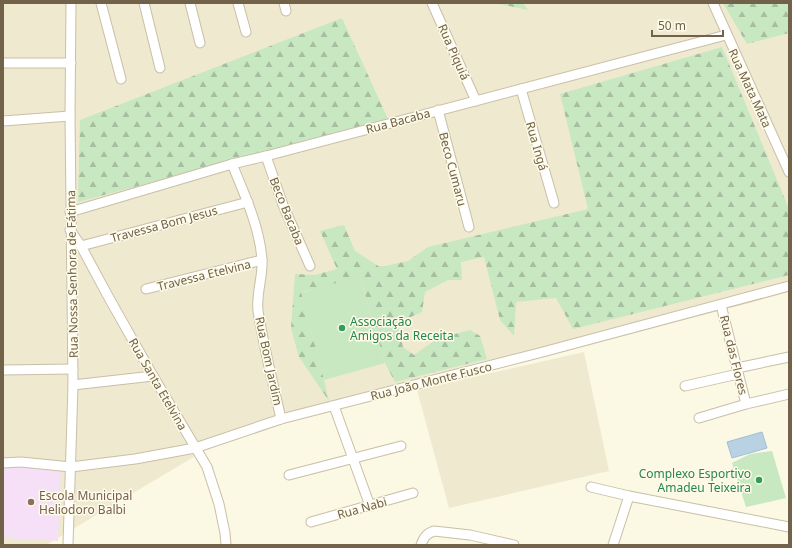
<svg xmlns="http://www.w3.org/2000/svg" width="792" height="548" font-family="'Noto Sans',sans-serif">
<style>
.residential{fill:#efe9cf}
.education{fill:#f5e0f7}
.grass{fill:#c8e8c2}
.forest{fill:url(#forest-firs)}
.water{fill:#b8d2e4;stroke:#9fbfd5}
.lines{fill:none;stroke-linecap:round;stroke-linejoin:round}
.minor-casing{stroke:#c9bfa8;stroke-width:11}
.minor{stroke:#fff;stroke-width:9}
.leisure-dot{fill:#2e9e5b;stroke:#fefbe9;stroke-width:1.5}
.education-dot{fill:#8d6e63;stroke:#fefbe9;stroke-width:1.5}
.labels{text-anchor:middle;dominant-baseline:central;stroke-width:3;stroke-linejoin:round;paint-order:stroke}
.street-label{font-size:12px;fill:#72624a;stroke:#fefbe9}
.leisure-label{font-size:12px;fill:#27864d;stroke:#fefbe9;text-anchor:start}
.education-label{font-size:12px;fill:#785e54;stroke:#fefbe9;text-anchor:start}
</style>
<defs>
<pattern id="forest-firs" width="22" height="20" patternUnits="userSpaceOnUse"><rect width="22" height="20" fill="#c8e8c2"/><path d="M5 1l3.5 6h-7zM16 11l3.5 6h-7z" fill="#a7bfa0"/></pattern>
</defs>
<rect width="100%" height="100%" fill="#fbf8e3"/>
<g class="residential">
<path d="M3,3H789V292L746,304L287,418L207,449L46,545H3Z"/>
<path d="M584,352L609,471L449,508L417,390Z"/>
</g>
<path class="education" d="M3,465L61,466L58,541L3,538Z"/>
<g class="grass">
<path d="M359,274L385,363L324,380L301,293Z"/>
<path d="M772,451L786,498L746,507L732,463L750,454Z"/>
</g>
<g class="forest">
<path d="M495,3H523L528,10Z"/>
<path d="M723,3H789V33L747,44Z"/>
<path d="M342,18L388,119L78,202L80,120Z"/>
<path d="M722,47L789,209V275L573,329L556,298L516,302L514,336L500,320L484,257L461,262L462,280H448L425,292L422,312L397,323L403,347L414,355L437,339L470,330L480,336L487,359L395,382L385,363L360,277L301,292L324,380L329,401L299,357L291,328L295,274L315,275L337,269L320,231L344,225L355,251L380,267L408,261L428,247L588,209L560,94Z"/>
</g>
<path class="water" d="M762,432L767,448L732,458L727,442Z"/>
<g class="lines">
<g class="minor-casing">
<g id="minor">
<path d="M101,3L121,79"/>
<path d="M144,3L160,68"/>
<path d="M190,3L200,43"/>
<path d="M238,3L246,32"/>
<path d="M284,3L286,11"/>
<path d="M432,3L476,101"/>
<path d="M713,3L789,172"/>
<path d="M3,63H71"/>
<path d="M521,89L554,203"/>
<path d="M438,110L469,227"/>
<path d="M3,121L70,116"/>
<path d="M266,156L283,205L310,266"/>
<path d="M232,164C244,193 260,228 262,260C263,277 256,294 258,311C264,348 273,383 281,419"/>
<path d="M70,212L232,164L266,156L726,35"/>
<path d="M70,230L81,246L109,298L153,376L207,467L219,504L225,533L226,545"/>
<path d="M81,246L248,202"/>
<path d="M146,289L262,260"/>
<path d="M721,305L746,404"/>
<path d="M737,368L789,357"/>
<path d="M3,370L73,369"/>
<path d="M73,385L153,376"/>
<path d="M685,386L738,374"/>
<path d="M334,406L370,506"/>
<path d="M699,418L746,404L789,394"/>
<path d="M3,463L21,462L71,467L135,459L195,448L281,419L539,353L789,286"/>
<path d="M289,475L401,446"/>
<path d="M591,487L629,496L789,527"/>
<path d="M311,522L413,493"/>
<path d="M68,545L73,385L70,116L71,3"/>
<path d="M421,545C424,537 426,534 434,531L470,535L514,545"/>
<path d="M613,545L629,496"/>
</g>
</g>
<use href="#minor" class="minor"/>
</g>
<g class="leisure-dot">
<circle cx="342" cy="328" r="4"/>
<circle cx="759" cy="480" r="4"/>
</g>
<circle class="education-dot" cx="31" cy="502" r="4"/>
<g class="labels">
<g class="street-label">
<text transform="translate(454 52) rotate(66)">Rua Piquiá</text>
<text transform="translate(750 88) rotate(65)">Rua Mata Mata</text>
<text transform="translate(398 121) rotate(-15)">Rua Bacaba</text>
<text transform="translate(537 146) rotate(74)">Rua Ingá</text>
<text transform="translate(453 169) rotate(75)">Beco Cumaru</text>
<text transform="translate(287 211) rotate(68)">Beco Bacaba</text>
<text transform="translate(164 224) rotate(-15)">Travessa Bom Jesus</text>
<text transform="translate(72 274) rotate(-91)">Rua Nossa Senhora de Fátima</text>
<text transform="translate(204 275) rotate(-14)">Travessa Etelvina</text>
<text transform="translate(734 355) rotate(76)">Rua das Flores</text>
<text transform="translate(269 361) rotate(78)">Rua Bom Jardim</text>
<text transform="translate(431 381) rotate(-14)">Rua João Monte Fusco</text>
<text transform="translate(158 384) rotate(60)">Rua Santa Etelvina</text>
<text transform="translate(362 508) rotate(-16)">Rua Nabi</text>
</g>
<g class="leisure-label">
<text x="350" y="321">Associação<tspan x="350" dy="14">Amigos da Receita</tspan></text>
<text x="751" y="473" text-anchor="end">Complexo Esportivo<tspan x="751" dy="14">Amadeu Teixeira</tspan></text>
</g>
<g class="education-label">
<text x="39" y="495">Escola Municipal<tspan x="39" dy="14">Heliodoro Balbi</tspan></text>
</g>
</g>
<rect width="792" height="548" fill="none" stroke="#72624a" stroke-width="8"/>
<path d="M652 30v6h71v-6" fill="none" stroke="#72624a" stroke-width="2"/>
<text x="658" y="30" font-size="12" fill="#72624a" stroke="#fefbe9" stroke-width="3" paint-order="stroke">50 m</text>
</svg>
